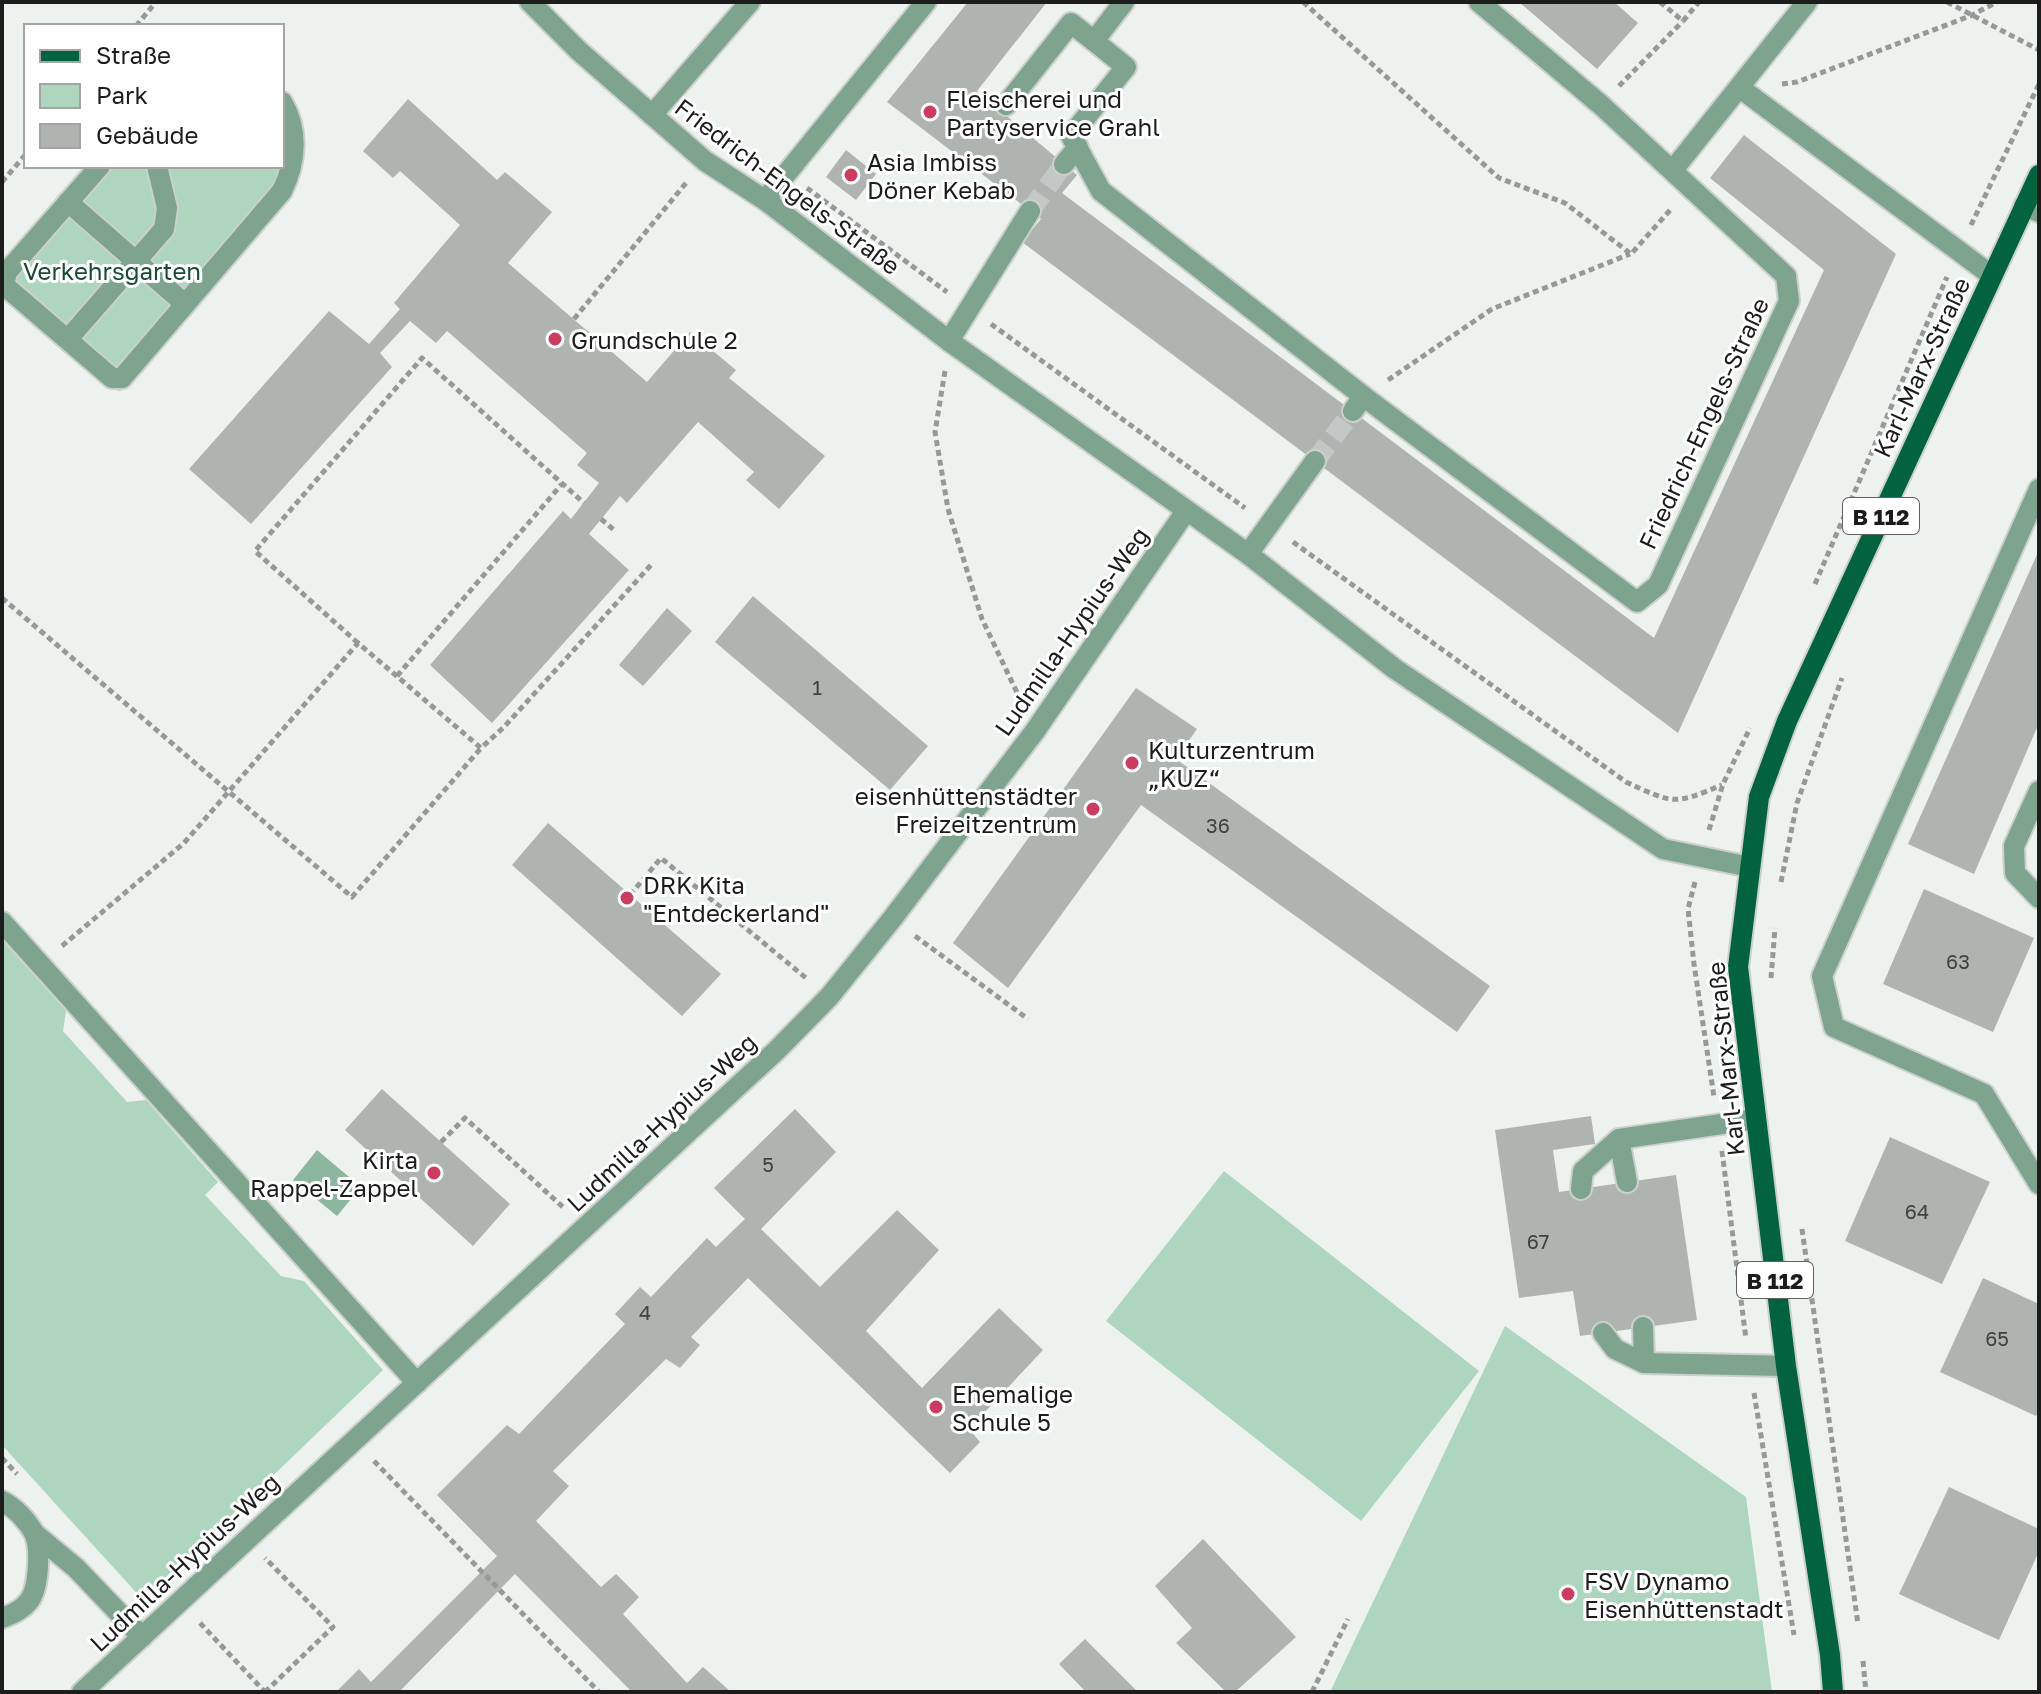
<svg xmlns="http://www.w3.org/2000/svg" width="2041" height="1694" font-family="'Golos Text',sans-serif">
<style>
.green{fill:#aed5be}
.water{fill:#8cb69e}
.building{fill:#b0b4b1}
.lines{fill:none;stroke-linecap:round;stroke-linejoin:round}
.street-tunnel{stroke:#c3c7c5;stroke-width:20;stroke-dasharray:20 10;stroke-linecap:butt}
.lane-casing{stroke:#cbd0cd;stroke-width:24}
.street-casing{stroke:#cbd0cd;stroke-width:24}
.primary-casing{stroke:#cbd0cd;stroke-width:24}
.path{stroke:#969997;stroke-width:5;stroke-dasharray:6 4;stroke-linecap:butt}
.lane{stroke:#7ea48e;stroke-width:20}
.street{stroke:#7ea48e;stroke-width:20}
.primary{stroke:#04633f;stroke-width:20}
.poi-dot{fill:#cb3c61;stroke:#fff;stroke-width:3}
.labels{text-anchor:middle;dominant-baseline:central;stroke-width:6;stroke-linejoin:round;paint-order:stroke}
.number-label{font-size:20px;fill:#404240}
.shield{fill:#fff;stroke:#5f605f;stroke-width:2}
.shield-label{font-size:22px;font-weight:bold;fill:#1b1c1b}
.poi-label{font-size:24px;fill:#1b1c1b;stroke:#fff;text-anchor:start}
.street-label{font-size:24px;fill:#1b1c1b;stroke:#fff}
.park-label{font-size:24px;fill:#184b33;stroke:#fff}
</style>
<rect width="100%" height="100%" fill="#edf2ef"/>
<g class="green">
<path d="M282,87C310,134 305,148 288,198L130,385L120,391L110,389L2,297V263L84,166H282Z"/>
<path d="M2,940L66,1011L63,1031L127,1102L146,1100L218,1182L205,1195L281,1276L304,1281L383,1370L143,1600L2,1445Z"/>
<path d="M1224,1171L1479,1371L1361,1521L1106,1321Z"/>
<path d="M1505,1326L1746,1497L1772,1692H1330Z"/>
</g>
<path class="water" d="M317,1150L361,1187L337,1216L293,1180Z"/>
<g class="building">
<path d="M968,2H1047L977,91L1077,175L1062,193L1654,638L1824,270L1710,178L1744,135L1896,254L1678,733L1022,242L1041,219L887,102Z"/>
<path d="M1519,2H1614L1638,23L1597,69Z"/>
<path d="M408,99L497,180L505,172L552,212L508,263L647,382L690,332L736,370L729,378L825,456L779,509L746,480L754,472L698,422L627,503L620,496L589,534L629,570L492,723L430,665L563,511L571,519L599,483L577,465L587,453L447,331L436,343L410,321L380,353L392,367L251,524L189,469L329,311L369,344L400,309L394,303L460,225L400,171L393,178L363,151Z"/>
<path d="M846,150L876,174L856,200L826,177Z"/>
<path d="M2039,550V723L1974,874L1908,844Z"/>
<path d="M753,596L928,746L890,790L715,642Z"/>
<path d="M667,608L692,631L643,686L619,665Z"/>
<path d="M1136,688L1197,729L1176,759L1490,986L1457,1032L1141,805L1008,988L953,943Z"/>
<path d="M548,823L721,974L682,1016L512,865Z"/>
<path d="M1924,889L2034,938L1993,1032L1883,984Z"/>
<path d="M382,1089L510,1204L473,1246L345,1130Z"/>
<path d="M795,1109L836,1152L761,1229L820,1287L897,1210L939,1250L866,1331L922,1388L999,1308L1043,1350L969,1429L980,1442L950,1473L748,1278L691,1337L700,1345L680,1368L666,1359L553,1471L569,1486L536,1521L601,1587L616,1574L639,1597L623,1614L687,1683L703,1667L731,1692H632L515,1574L399,1692H340L338,1690L359,1669L371,1682L497,1556L437,1495L507,1425L519,1434L625,1324L615,1314L640,1287L651,1297L707,1238L716,1247L745,1219L714,1188Z"/>
<path d="M1591,1116L1595,1144L1553,1150L1559,1192L1676,1175L1697,1320L1580,1336L1573,1291L1519,1298L1495,1130Z"/>
<path d="M1890,1137L1990,1182L1942,1284L1845,1241Z"/>
<path d="M1983,1278L2039,1304V1410L2036,1416L1940,1372Z"/>
<path d="M1949,1487L2039,1529V1551L1999,1640L1899,1594Z"/>
<path d="M1203,1539L1296,1637L1235,1692H1226L1176,1643L1192,1628L1155,1586Z"/>
<path d="M1085,1639L1138,1692H1086L1059,1664Z"/>
</g>
<g class="lines">
<g class="street-tunnel">
<path d="M1030,211L1064,164"/>
<path d="M1315,461L1353,411"/>
</g>
<g class="lane-casing">
<g id="lane">
<path d="M100,166L7,272L4,285L112,378H122L282,191C296,163 299,130 282,102"/>
<path d="M68,202L185,304"/>
<path d="M68,339L164,229L167,208L157,166"/>
<path d="M2,922L417,1383"/>
<path d="M1627,1182L1619,1139L1756,1119"/>
<path d="M1581,1189L1583,1171L1619,1139"/>
<path d="M1643,1327L1644,1363L1786,1366"/>
<path d="M1603,1333L1615,1349L1644,1363"/>
</g>
</g>
<g class="street-casing">
<g id="street">
<path d="M530,2L579,51L705,161L765,200L949,341L1248,554L1395,669L1663,849L1750,867"/>
<path d="M1124,2L1094,41L1126,67L1071,136L1101,191L1363,396"/>
<path d="M1740,88L1991,275"/>
<path d="M1006,105L1071,23L1094,41"/>
<path d="M652,115L750,2"/>
<path d="M1064,164L1078,147"/>
<path d="M1673,170L1807,2"/>
<path d="M765,200L926,2"/>
<path d="M2024,206L2039,212"/>
<path d="M949,341L1030,211"/>
<path d="M1353,411L1363,396L1637,602L1658,585L1789,301L1786,276L1601,105L1479,2"/>
<path d="M2039,489L1822,976L1834,1027L1984,1094L2039,1184"/>
<path d="M1248,554L1315,461"/>
<path d="M2039,791L2014,846L2015,873L2039,898"/>
<path d="M2,1501C14,1507 27,1520 34,1533C41,1547 39,1588 29,1601C23,1609 11,1615 2,1618"/>
<path d="M35,1534L76,1568L142,1637"/>
<path d="M82,1692L777,1050L829,997L892,919L1035,731L1186,511"/>
</g>
</g>
<g class="primary-casing">
<path id="primary" d="M1833,1692L1830,1655L1786,1366L1738,967L1759,797L1787,721L2039,175"/>
</g>
<g class="path">
<path d="M1303,2L1499,178L1565,203L1631,254L1672,208"/>
<path d="M1660,2L1683,21L1699,2"/>
<path d="M1947,2L2039,50"/>
<path d="M136,26L156,2"/>
<path d="M1782,84L1797,82L1970,16L1997,2"/>
<path d="M1619,86L1683,21"/>
<path d="M2,182L26,154"/>
<path d="M807,188L947,292"/>
<path d="M1971,225L2039,84"/>
<path d="M574,319L686,183"/>
<path d="M991,324L1245,508"/>
<path d="M945,371L935,432L948,509L982,619L1021,701"/>
<path d="M1388,380L1492,309L1630,254"/>
<path d="M601,519L614,530"/>
<path d="M1293,542L1626,782C1674,804 1674,805 1722,785"/>
<path d="M1815,584L1947,277"/>
<path d="M2,598L352,897L481,748"/>
<path d="M358,643L255,551L422,358L584,503"/>
<path d="M397,676L562,484"/>
<path d="M1709,830L1723,784L1750,728"/>
<path d="M1695,882L1688,909L1694,964L1714,1097"/>
<path d="M1781,882L1797,803L1842,678"/>
<path d="M630,895L661,858L806,978"/>
<path d="M915,936L1028,1019"/>
<path d="M62,946L184,843L358,643L481,748L504,727L651,565"/>
<path d="M1771,978L1775,928"/>
<path d="M441,1142L465,1118L564,1208"/>
<path d="M1722,1151L1746,1339"/>
<path d="M1802,1229L1858,1624"/>
<path d="M1754,1393L1794,1635"/>
<path d="M2,1458L17,1474"/>
<path d="M374,1461L599,1692"/>
<path d="M200,1623L265,1692"/>
<path d="M1863,1661L1866,1692"/>
<path d="M265,1692L333,1627L265,1558"/>
<path d="M1312,1692L1348,1619"/>
</g>
<use href="#lane" class="lane"/>
<use href="#street" class="street"/>
<use href="#primary" class="primary"/>
</g>
<g class="poi-dot">
<circle cx="930" cy="112" r="8"/>
<circle cx="851" cy="175" r="8"/>
<circle cx="555" cy="339" r="8"/>
<circle cx="1132" cy="763" r="8"/>
<circle cx="1093" cy="809" r="8"/>
<circle cx="627" cy="898" r="8"/>
<circle cx="434" cy="1173" r="8"/>
<circle cx="936" cy="1407" r="8"/>
<circle cx="1568" cy="1594" r="8"/>
</g>
<g class="labels">
<g class="number-label">
<text x="817" y="687">1</text>
<text x="1218" y="825">36</text>
<text x="1958" y="961">63</text>
<text x="768" y="1164">5</text>
<text x="1917" y="1211">64</text>
<text x="1538" y="1241">67</text>
<text x="645" y="1312">4</text>
<text x="1997" y="1338">65</text>
</g>
<g class="shield">
<rect x="1843" y="498" width="76" height="36" rx="6"/>
<rect x="1737" y="1262" width="76" height="36" rx="6"/>
</g>
<g class="shield-label">
<text x="1881" y="516">B 112</text>
<text x="1775" y="1280">B 112</text>
</g>
<g class="poi-label">
<text x="946" y="98">Fleischerei und<tspan x="946" dy="28">Partyservice Grahl</tspan></text>
<text x="867" y="161">Asia Imbiss<tspan x="867" dy="28">Döner Kebab</tspan></text>
<text x="571" y="339">Grundschule 2</text>
<text x="1148" y="749">Kulturzentrum<tspan x="1148" dy="28">„KUZ“</tspan></text>
<text x="1077" y="795" text-anchor="end">eisenhüttenstädter<tspan x="1077" dy="28">Freizeitzentrum</tspan></text>
<text x="643" y="884">DRK Kita<tspan x="643" dy="28">"Entdeckerland"</tspan></text>
<text x="418" y="1159" text-anchor="end">Kirta<tspan x="418" dy="28">Rappel-Zappel</tspan></text>
<text x="952" y="1393">Ehemalige<tspan x="952" dy="28">Schule 5</tspan></text>
<text x="1584" y="1580">FSV Dynamo<tspan x="1584" dy="28">Eisenhüttenstadt</tspan></text>
</g>
<g class="street-label">
<text transform="translate(788 186) rotate(37)">Friedrich-Engels-Straße</text>
<text transform="translate(1921 367) rotate(-65)">Karl-Marx-Straße</text>
<text transform="translate(1703 423) rotate(-65)">Friedrich-Engels-Straße</text>
<text transform="translate(1071 631) rotate(-55)">Ludmilla-Hypius-Weg</text>
<text transform="translate(1725 1059) rotate(-96)">Karl-Marx-Straße</text>
<text transform="translate(661 1122) rotate(-43)">Ludmilla-Hypius-Weg</text>
<text transform="translate(184 1562) rotate(-43)">Ludmilla-Hypius-Weg</text>
</g>
<g class="park-label">
<text x="112" y="270">Verkehrsgarten</text>
</g>
</g>
<rect width="2041" height="1694" fill="none" stroke="#1b1c1b" stroke-width="8"/>
<rect x="24" y="24" width="260" height="144" fill="#ffffff" stroke="#a4a4a4" stroke-width="2"/>
<rect x="40" y="50" width="40" height="12" fill="#04633f" stroke="#a4a4a4" stroke-width="2"/>
<text x="96" y="64" font-size="24" fill="#1b1c1b">Straße</text>
<rect x="40" y="84" width="40" height="24" fill="#aed5be" stroke="#a4a4a4" stroke-width="2"/>
<text x="96" y="104" font-size="24" fill="#1b1c1b">Park</text>
<rect x="40" y="124" width="40" height="24" fill="#b0b4b1" stroke="#a4a4a4" stroke-width="2"/>
<text x="96" y="144" font-size="24" fill="#1b1c1b">Gebäude</text>
</svg>
